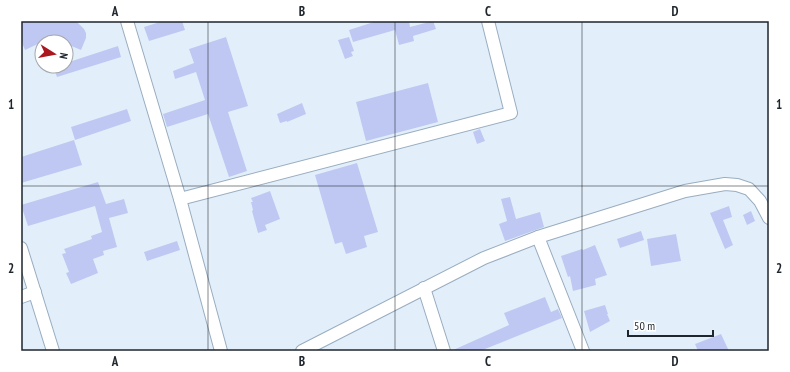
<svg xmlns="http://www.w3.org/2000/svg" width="790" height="372" font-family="'PT Sans Narrow',sans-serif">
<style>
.building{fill:#bfc8f2}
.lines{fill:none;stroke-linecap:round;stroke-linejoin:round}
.street-casing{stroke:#99adc0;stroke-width:14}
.street{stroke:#fff;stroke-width:12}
.grid{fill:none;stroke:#1e252d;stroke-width:1;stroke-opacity:0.55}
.neatline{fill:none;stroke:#1e252d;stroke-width:1.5}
.grid-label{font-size:13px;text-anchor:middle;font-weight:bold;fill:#1e252d}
</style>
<rect width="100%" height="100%" fill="#e2effb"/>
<g class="building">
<path d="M21,21H76L84,29L86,33V38L81,50L69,45L66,42H42L25,50L21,40Z"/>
<path d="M163,21H182L185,30L149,41L144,27Z"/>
<path d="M377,21H409L410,27L433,21L436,29L413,36L414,41L399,45L395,30L353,42L349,30Z"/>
<path d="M226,37L248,106L228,112L247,171L229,177L208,114L167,127L163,114L205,100L196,72L175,79L173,71L194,63L189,49Z"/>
<path d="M349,37L354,51L351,52L353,56L345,59L338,40Z"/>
<path d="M118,46L121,57L57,77L53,66H66V63Z"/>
<path d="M428,83L438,122L366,141L356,102Z"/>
<path d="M302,103L306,114L287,122V121L280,123L277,114Z"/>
<path d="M127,109L131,121L75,140L71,127Z"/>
<path d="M480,129L485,141L477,144L473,132Z"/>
<path d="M74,140L82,165L21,183V157Z"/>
<path d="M357,163L378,232L364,236L367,247L346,254L342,242L335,244L315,175Z"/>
<path d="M98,182L106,204L124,199L128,213L109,218L117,247L103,251L104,255L93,259L98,273L71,284L66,273L69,272L62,254L66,253L64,249L92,239L91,236L102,232L95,206L28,226L21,205Z"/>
<path d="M270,191L280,219L265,225L267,230L258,233L252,211L253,210L251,202H253L251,198Z"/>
<path d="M510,197L516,219L540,212L544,227L505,241L499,224L507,221L501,199Z"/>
<path d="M729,206L732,217L723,220L733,245L725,249L710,213Z"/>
<path d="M751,211L755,221L747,225L743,215Z"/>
<path d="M641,231L644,240L620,248L617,239Z"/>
<path d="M676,234L681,261L651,266L647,239Z"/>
<path d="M177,241L180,250L147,261L144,252Z"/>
<path d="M595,245L607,275L595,279L596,285L573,291L570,276L568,277L561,256L582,249L583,250Z"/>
<path d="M545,297L551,312L558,309L562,318L480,351H451L509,325L504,313Z"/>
<path d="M605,305L608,314H607L610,321L590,332L584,311Z"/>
<path d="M721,334L729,351H698L695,344Z"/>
</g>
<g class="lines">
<g class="street-casing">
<g id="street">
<path d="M127,21L180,199L221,351"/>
<path d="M180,199L511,113L488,21"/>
<path d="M538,237L583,351"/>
<path d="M21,248L53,351"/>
<path d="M424,288L444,351"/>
<path d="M21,297L35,292"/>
<path d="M302,351L484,258L538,237L685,191L725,184L737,185L749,189L760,201L769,218"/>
</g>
</g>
<use href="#street" class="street"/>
</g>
<path class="grid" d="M208,21V351M395,21V351M582,21V351M21,186H769"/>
<rect width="790" height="372" fill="none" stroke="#ffffff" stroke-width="44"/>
<g transform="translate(54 54) rotate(101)"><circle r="19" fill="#ffffff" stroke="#a5a8ab"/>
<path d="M0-3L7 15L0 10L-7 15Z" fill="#ab171f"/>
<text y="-6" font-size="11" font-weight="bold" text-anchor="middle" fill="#1e252d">N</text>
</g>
<path d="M628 330v6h85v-6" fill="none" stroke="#1e252d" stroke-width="2"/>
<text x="634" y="330" font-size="12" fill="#1e252d" stroke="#ffffff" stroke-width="3" paint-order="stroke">50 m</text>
<rect x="22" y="22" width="746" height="328" class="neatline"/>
<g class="grid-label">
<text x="115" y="16">A</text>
<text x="302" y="16">B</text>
<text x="488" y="16">C</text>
<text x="675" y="16">D</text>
<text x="11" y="109">1</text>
<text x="779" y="109">1</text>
<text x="11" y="273">2</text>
<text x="779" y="273">2</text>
<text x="115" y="366">A</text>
<text x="302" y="366">B</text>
<text x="488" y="366">C</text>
<text x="675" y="366">D</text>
</g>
</svg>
